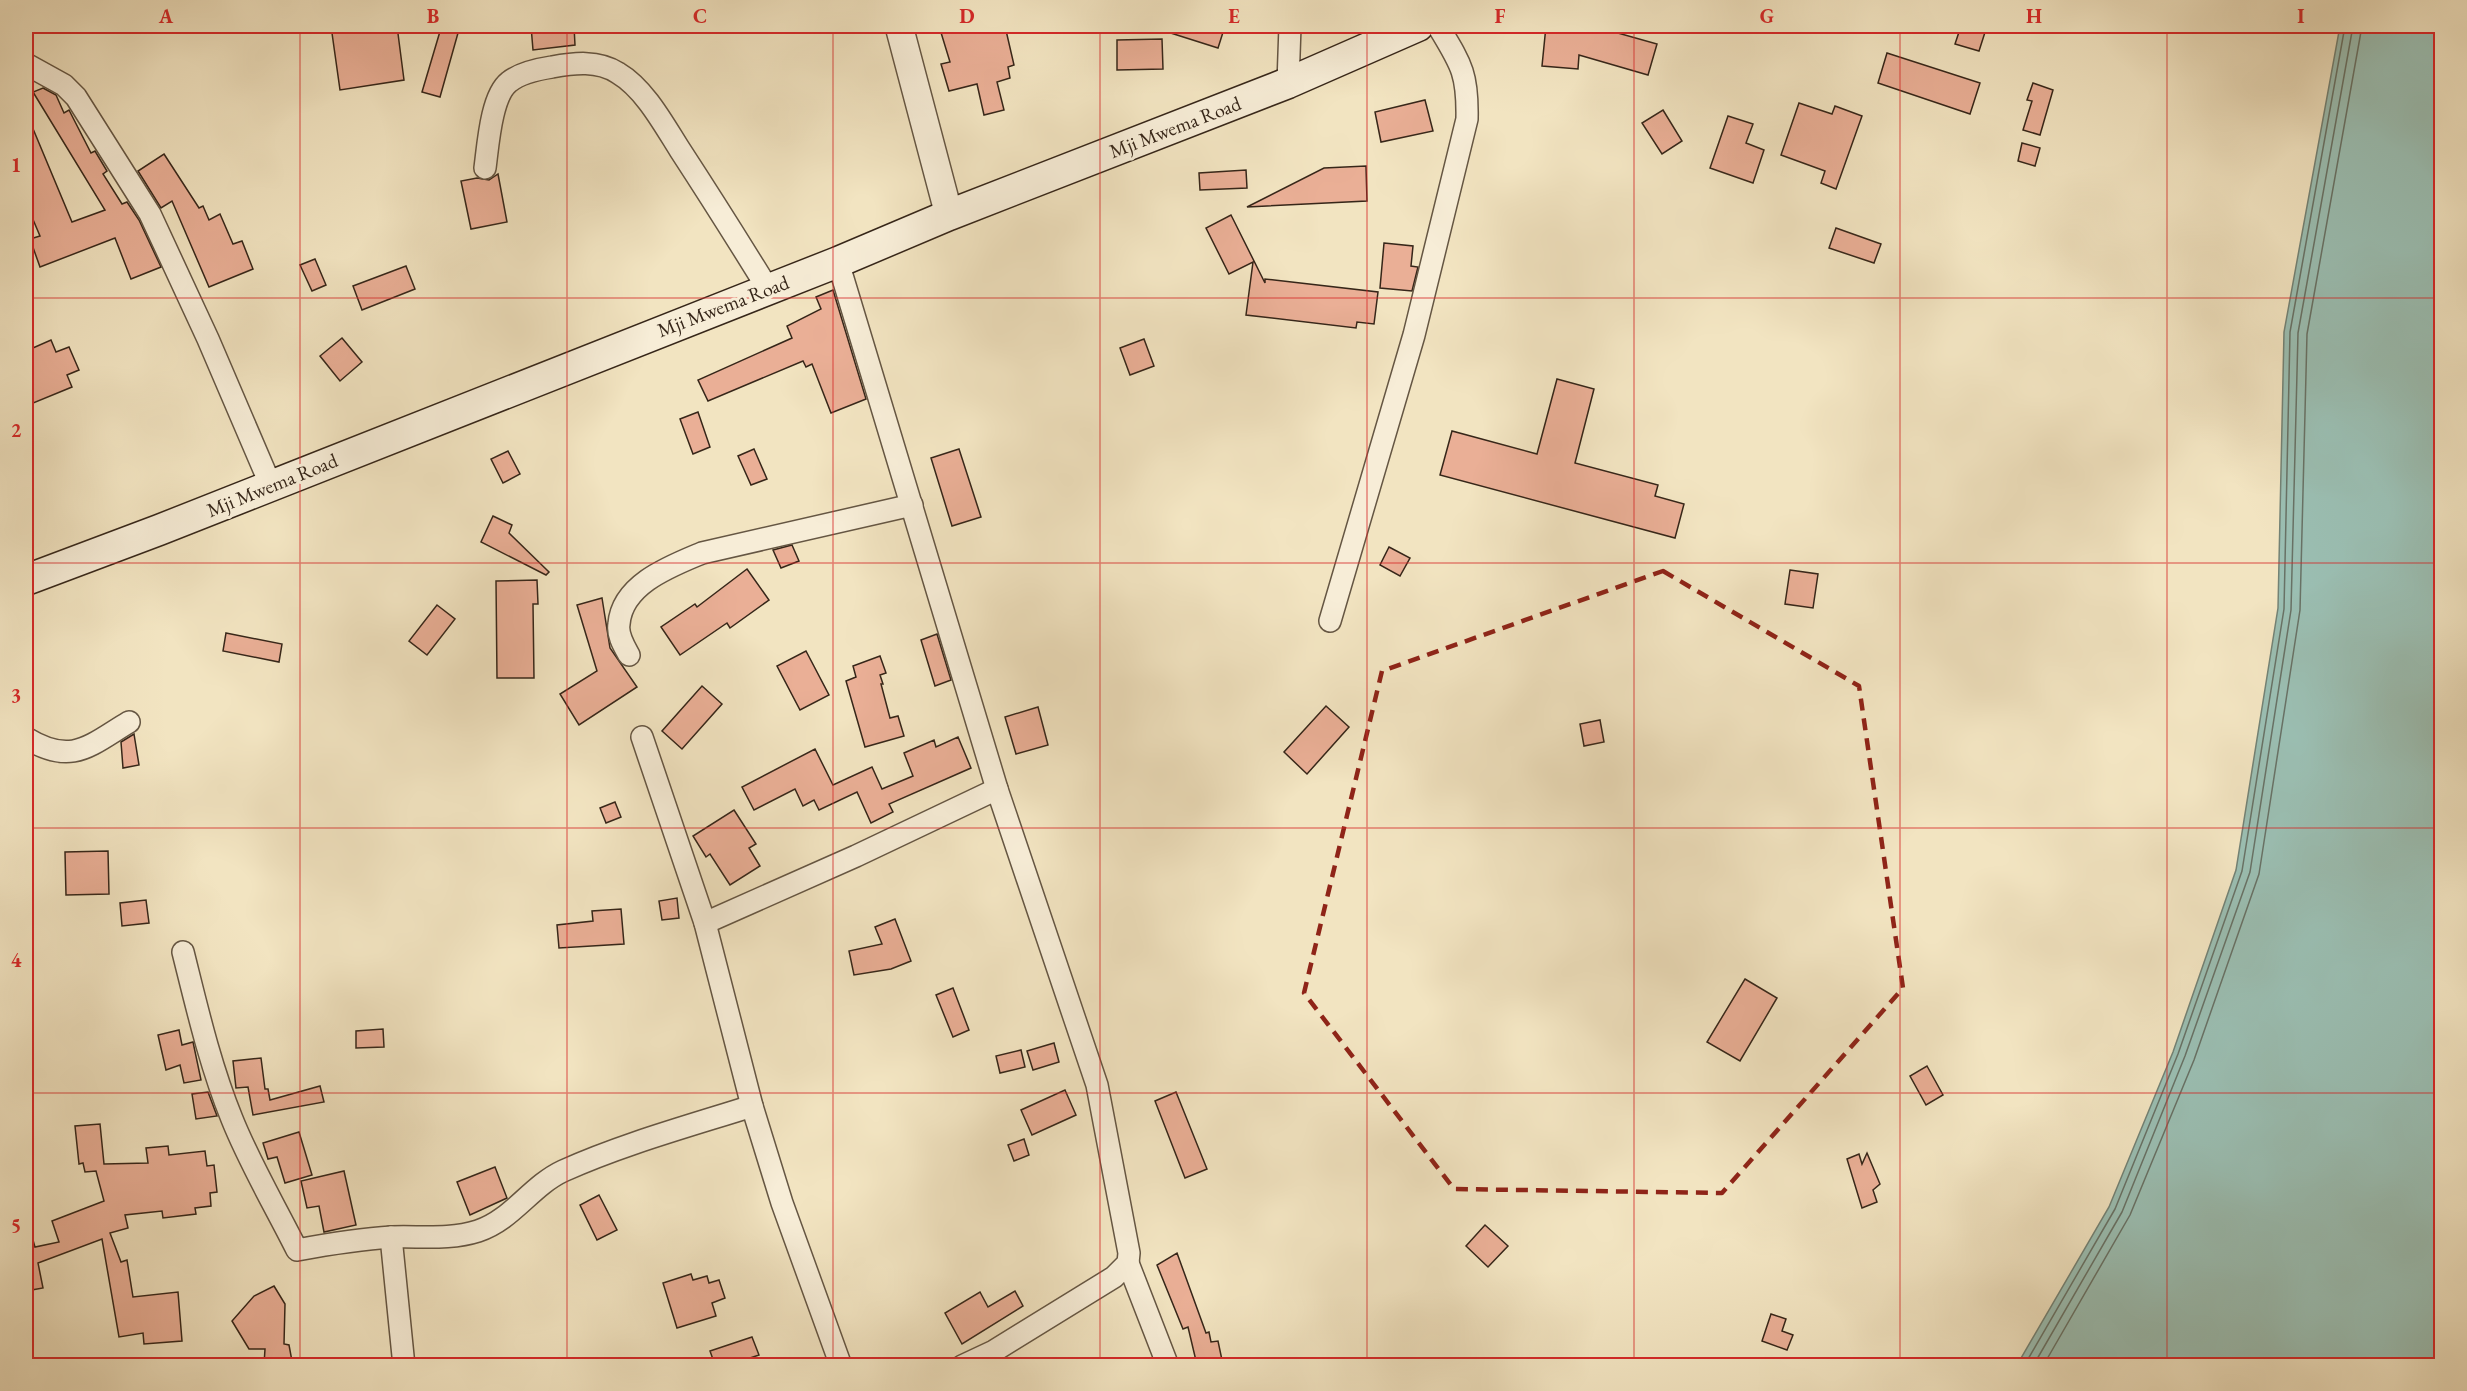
<svg xmlns="http://www.w3.org/2000/svg" width="2467" height="1391" font-family="'EB Garamond',serif">
<style>
.water{fill:#9bbfb3;stroke:#738275;stroke-width:1.5}
.lines{fill:none;stroke-linecap:round;stroke-linejoin:round}
.shore{stroke:#687266;stroke-width:1.5}
.building{fill:#eaaf96;stroke:#362619;stroke-width:1.5}
.minor-casing{stroke:#655643;stroke-width:24}
.tertiary-casing{stroke:#655643;stroke-width:30}
.secondary-casing{stroke:#362619;stroke-width:33}
.minor{stroke:#f7edd7;stroke-width:21}
.tertiary{stroke:#f7edd7;stroke-width:27}
.secondary{stroke:#f7edd7;stroke-width:30}
.marked{fill:none;stroke:#8f2418;stroke-width:4.5;stroke-dasharray:12 8;stroke-linejoin:round}
.grid{fill:none;stroke:#d62828;stroke-width:1.5;stroke-opacity:0.55}
.labels{text-anchor:middle;dominant-baseline:central;stroke-width:6;stroke-linejoin:round;paint-order:stroke}
.street-label{font-size:20px;fill:#362619;stroke:#f7edd7}
.neatline{fill:none;stroke:#d62828;stroke-width:2}
.grid-label{font-size:20px;text-anchor:middle;font-weight:bold;fill:#d62828}
</style>
<rect width="100%" height="100%" fill="#f2e4c1"/>
<filter id="stains"><feTurbulence type="fractalNoise" baseFrequency=".00333" numOctaves="4"/><feColorMatrix values="0 0 0 0 .2 0 0 0 0 .09 0 0 0 0 .02 0 0 0 .5 -.17"/></filter>
<radialGradient id="worn" r=".72"><stop offset=".6" stop-color="#630" stop-opacity="0"/><stop offset="1" stop-color="#630" stop-opacity=".3"/></radialGradient>
<path class="water" d="M2340,26H2441V1365H2017L2109,1207L2173,1052L2236,870L2278,608L2284,332Z"/>
<g class="lines">
<g class="shore">
<path d="M2024,1366L2115,1209L2178,1054L2242,871L2284,609L2290,332L2345,26"/>
<path d="M2033,1366L2122,1212L2185,1056L2250,872L2291,610L2298,333L2353,26"/>
<path d="M2043,1366L2130,1215L2194,1060L2259,874L2300,610L2307,334L2362,26"/>
</g>
</g>
<g class="building">
<path d="M331,26H397L404,80L340,90Z"/>
<path d="M531,26H574L575,45L533,50Z"/>
<path d="M939,26H1005L1014,65L1008,67L1010,78L997,82L1004,110L984,115L977,84L949,91L941,64L950,62Z"/>
<path d="M1159,26H1225L1218,48L1158,29Z"/>
<path d="M1546,26H1593L1657,44L1648,75L1579,55L1578,69L1542,66Z"/>
<path d="M1961,26H1987L1979,51L1955,44Z"/>
<path d="M441,28L458,33L440,97L422,92Z"/>
<path d="M1162,39L1163,69L1117,70V40Z"/>
<path d="M1887,53L1980,83L1970,114L1878,83Z"/>
<path d="M2033,83L2053,90L2040,135L2023,130L2032,101L2027,100Z"/>
<path d="M43,88L56,95L64,113L69,110L91,153L95,151L107,171L103,174L122,204L127,202L139,220L161,267L131,279L115,238L40,267L30,239L40,236L26,203V112L72,222L105,210L33,92Z"/>
<path d="M1425,100L1433,131L1381,142L1375,112Z"/>
<path d="M1799,103L1832,114L1835,106L1862,116L1836,189L1821,183L1825,171L1781,155Z"/>
<path d="M1663,110L1682,141L1662,154L1642,123Z"/>
<path d="M1728,116L1753,124L1746,143L1764,150L1753,183L1710,168Z"/>
<path d="M2022,143L2040,148L2035,166L2018,161Z"/>
<path d="M164,154L199,208L203,206L209,220L220,214L233,244L242,241L253,269L209,287L172,201L161,208L138,171Z"/>
<path d="M1366,166L1367,201L1247,207L1324,168Z"/>
<path d="M1246,170L1247,188L1200,190L1199,173Z"/>
<path d="M498,174L507,222L471,229L461,181L477,178L489,180Z"/>
<path d="M1231,215L1265,283V279L1378,292L1374,324L1357,322L1356,328L1246,315L1253,262L1229,274L1206,228Z"/>
<path d="M1836,228L1881,244L1874,263L1829,248Z"/>
<path d="M1384,243L1413,246L1411,266L1418,267L1412,291L1380,288Z"/>
<path d="M315,259L326,285L312,291L300,265Z"/>
<path d="M406,266L415,289L362,310L353,286Z"/>
<path d="M833,290L866,399L831,413L812,364L806,367L803,361L708,401L698,380L792,338L787,326L821,309L816,297Z"/>
<path d="M342,338L362,362L340,381L320,356Z"/>
<path d="M1144,339L1154,366L1130,375L1120,348Z"/>
<path d="M51,340L56,352L69,347L79,370L67,375L72,387L26,406V351Z"/>
<path d="M1557,379L1594,389L1575,463L1658,485L1655,496L1684,504L1675,538L1440,475L1452,431L1537,454Z"/>
<path d="M698,412L710,447L693,454L680,419Z"/>
<path d="M754,449L767,479L751,485L738,456Z"/>
<path d="M959,449L981,517L952,526L931,458Z"/>
<path d="M508,451L520,474L503,483L491,459Z"/>
<path d="M493,516L512,525L509,533L549,572L546,575L481,542Z"/>
<path d="M792,545L799,561L781,568L773,550Z"/>
<path d="M1389,547L1410,558L1400,576L1380,565Z"/>
<path d="M747,569L769,600L730,628L727,623L680,655L661,627L695,604L697,607Z"/>
<path d="M1790,570L1818,574L1813,608L1785,604Z"/>
<path d="M537,580L538,604H533L534,678H497L496,581Z"/>
<path d="M602,598L610,648L637,687L579,725L560,694L597,671L577,605Z"/>
<path d="M437,605L455,619L427,655L409,641Z"/>
<path d="M226,633L282,644L279,662L223,651Z"/>
<path d="M937,634L951,680L935,686L921,640Z"/>
<path d="M806,651L829,695L800,710L777,666Z"/>
<path d="M880,656L886,673L880,675L883,684H881L890,718L898,716L904,736L865,747L846,681L856,677L853,666Z"/>
<path d="M702,686L722,704L682,749L662,731Z"/>
<path d="M1326,706L1349,727L1307,774L1284,752Z"/>
<path d="M1038,707L1048,745L1016,754L1005,717Z"/>
<path d="M1600,720L1604,742L1584,746L1580,724Z"/>
<path d="M134,734L139,765L123,768L121,742Z"/>
<path d="M958,737L971,768L889,804L893,812L871,823L857,792L819,810L814,800L803,806L795,789L754,810L742,787L815,749L833,785L872,767L882,789L913,776L904,753L934,740L936,747Z"/>
<path d="M615,802L621,817L606,823L600,808Z"/>
<path d="M734,810L756,844L749,848L760,866L730,885L710,854L706,857L693,836Z"/>
<path d="M108,851L109,894L66,895L65,852Z"/>
<path d="M677,898L679,918L662,920L659,901Z"/>
<path d="M146,900L149,923L122,926L120,903Z"/>
<path d="M621,909L624,944L559,948L557,925L593,921L592,911Z"/>
<path d="M895,919L911,961L891,969L854,975L849,951L882,944L875,927Z"/>
<path d="M1745,979L1777,998L1740,1061L1707,1042Z"/>
<path d="M953,988L969,1030L953,1037L936,995Z"/>
<path d="M383,1029L384,1047L356,1048V1031Z"/>
<path d="M179,1030L182,1045L193,1042L201,1080L184,1083L180,1065L166,1070L158,1035Z"/>
<path d="M1054,1043L1059,1062L1033,1070L1027,1051Z"/>
<path d="M1021,1050L1025,1067L1000,1073L996,1056Z"/>
<path d="M261,1058L265,1089H268L270,1100L320,1086L324,1102L253,1115L248,1087L236,1088L233,1061Z"/>
<path d="M1927,1066L1943,1095L1926,1105L1910,1076Z"/>
<path d="M1065,1090L1076,1115L1032,1135L1021,1110Z"/>
<path d="M208,1092L217,1116L196,1119L192,1094Z"/>
<path d="M1176,1092L1207,1169L1185,1178L1155,1101Z"/>
<path d="M100,1124L104,1164L148,1163L146,1148L168,1146L169,1155L205,1151L207,1166L214,1165L217,1192L210,1193L211,1206L195,1208L196,1214L163,1218L162,1211L125,1215L128,1228L110,1233L121,1262L127,1260L133,1297L178,1292L182,1341L144,1344L143,1333L119,1337L102,1239L38,1263L43,1288L26,1291V1241L33,1240L35,1247L59,1242L52,1221L104,1201L96,1171L85,1172L83,1163L79,1164L75,1126Z"/>
<path d="M299,1132L312,1175L285,1183L277,1157L268,1159L263,1143Z"/>
<path d="M1024,1139L1029,1155L1014,1161L1008,1145Z"/>
<path d="M1867,1153L1880,1184L1873,1190L1877,1202L1862,1208L1847,1159L1859,1154L1862,1164Z"/>
<path d="M495,1167L507,1198L470,1215L457,1182Z"/>
<path d="M344,1171L356,1225L324,1232L319,1206L307,1208L301,1181Z"/>
<path d="M599,1195L617,1230L597,1240L580,1205Z"/>
<path d="M1485,1225L1508,1246L1488,1267L1466,1246Z"/>
<path d="M1177,1253L1206,1333L1209,1332L1211,1342L1218,1341L1222,1360L1217,1361L1218,1365H1197L1188,1327L1183,1329L1157,1265Z"/>
<path d="M691,1274L693,1280L707,1276L709,1283L719,1280L725,1298L712,1303L716,1316L677,1328L663,1283Z"/>
<path d="M274,1286L285,1304L284,1344L289,1345L292,1361L264,1365L265,1349H249L232,1321L254,1296Z"/>
<path d="M1015,1291L1023,1306L962,1344L945,1313L980,1292L988,1307Z"/>
<path d="M1771,1314L1786,1319L1782,1331L1793,1335L1787,1350L1762,1341Z"/>
<path d="M752,1337L759,1355L729,1365H715L710,1351Z"/>
</g>
<g class="lines">
<g class="minor-casing">
<g id="minor">
<path d="M26,64L64,85L76,97L150,214L208,339L271,486"/>
<path d="M1288,83L1290,26"/>
<path d="M485,168C488,146 491,96 509,82C520,73 539,69 552,67C574,63 598,60 618,73C645,89 664,125 680,150C710,196 739,242 768,289"/>
<path d="M838,262L997,789L1097,1085L1129,1253L1128,1263L1114,1277L994,1351L962,1366"/>
<path d="M1330,621L1414,335L1467,119C1468,73 1461,64 1438,26"/>
<path d="M629,655C624,646 617,635 619,624C622,584 671,566 702,553L912,505"/>
<path d="M642,737L705,923L752,1106L782,1203L841,1366"/>
<path d="M26,738C72,766 89,746 129,722"/>
<path d="M705,923L856,856L997,789"/>
<path d="M183,952C197,1008 210,1065 232,1119C250,1164 275,1206 297,1250C329,1244 360,1239 392,1237C421,1236 450,1240 478,1231C512,1220 531,1186 563,1171C623,1144 689,1126 752,1106"/>
<path d="M391,1237L404,1366"/>
<path d="M1128,1263L1168,1366"/>
</g>
</g>
<g class="tertiary-casing">
<path id="tertiary" d="M899,26L949,215"/>
</g>
<g class="secondary-casing">
<path id="secondary" d="M26,580L159,530L838,262L949,215L1288,83L1418,26"/>
</g>
<use href="#minor" class="minor"/>
<use href="#tertiary" class="tertiary"/>
<use href="#secondary" class="secondary"/>
</g>
<path class="marked" d="M1663,571L1859,686L1903,988L1722,1193L1454,1189L1304,993L1382,671Z"/>
<path class="grid" d="M300,26V1366M567,26V1366M833,26V1366M1100,26V1366M1367,26V1366M1634,26V1366M1900,26V1366M2167,26V1366M26,298H2442M26,563H2442M26,828H2442M26,1093H2442"/>
<g class="labels">
<g class="street-label">
<text transform="translate(1175 127) rotate(-21)">Mji Mwema Road</text>
<text transform="translate(723 306) rotate(-21)">Mji Mwema Road</text>
<text transform="translate(272 485) rotate(-22)">Mji Mwema Road</text>
</g>
</g>
<rect width="2467" height="1391" fill="none" stroke="#f2e4c1" stroke-width="66"/>
<rect x="33" y="33" width="2401" height="1325" class="neatline"/>
<g class="grid-label">
<text x="166" y="23">A</text>
<text x="433" y="23">B</text>
<text x="700" y="23">C</text>
<text x="967" y="23">D</text>
<text x="1234" y="23">E</text>
<text x="1500" y="23">F</text>
<text x="1767" y="23">G</text>
<text x="2034" y="23">H</text>
<text x="2301" y="23">I</text>
<text x="16" y="172">1</text>
<text x="16" y="437">2</text>
<text x="16" y="702">3</text>
<text x="16" y="967">4</text>
<text x="16" y="1232">5</text>
</g>
<rect width="100%" height="100%" filter="url(#stains)"/>
<rect width="100%" height="100%" fill="url(#worn)"/>
</svg>
